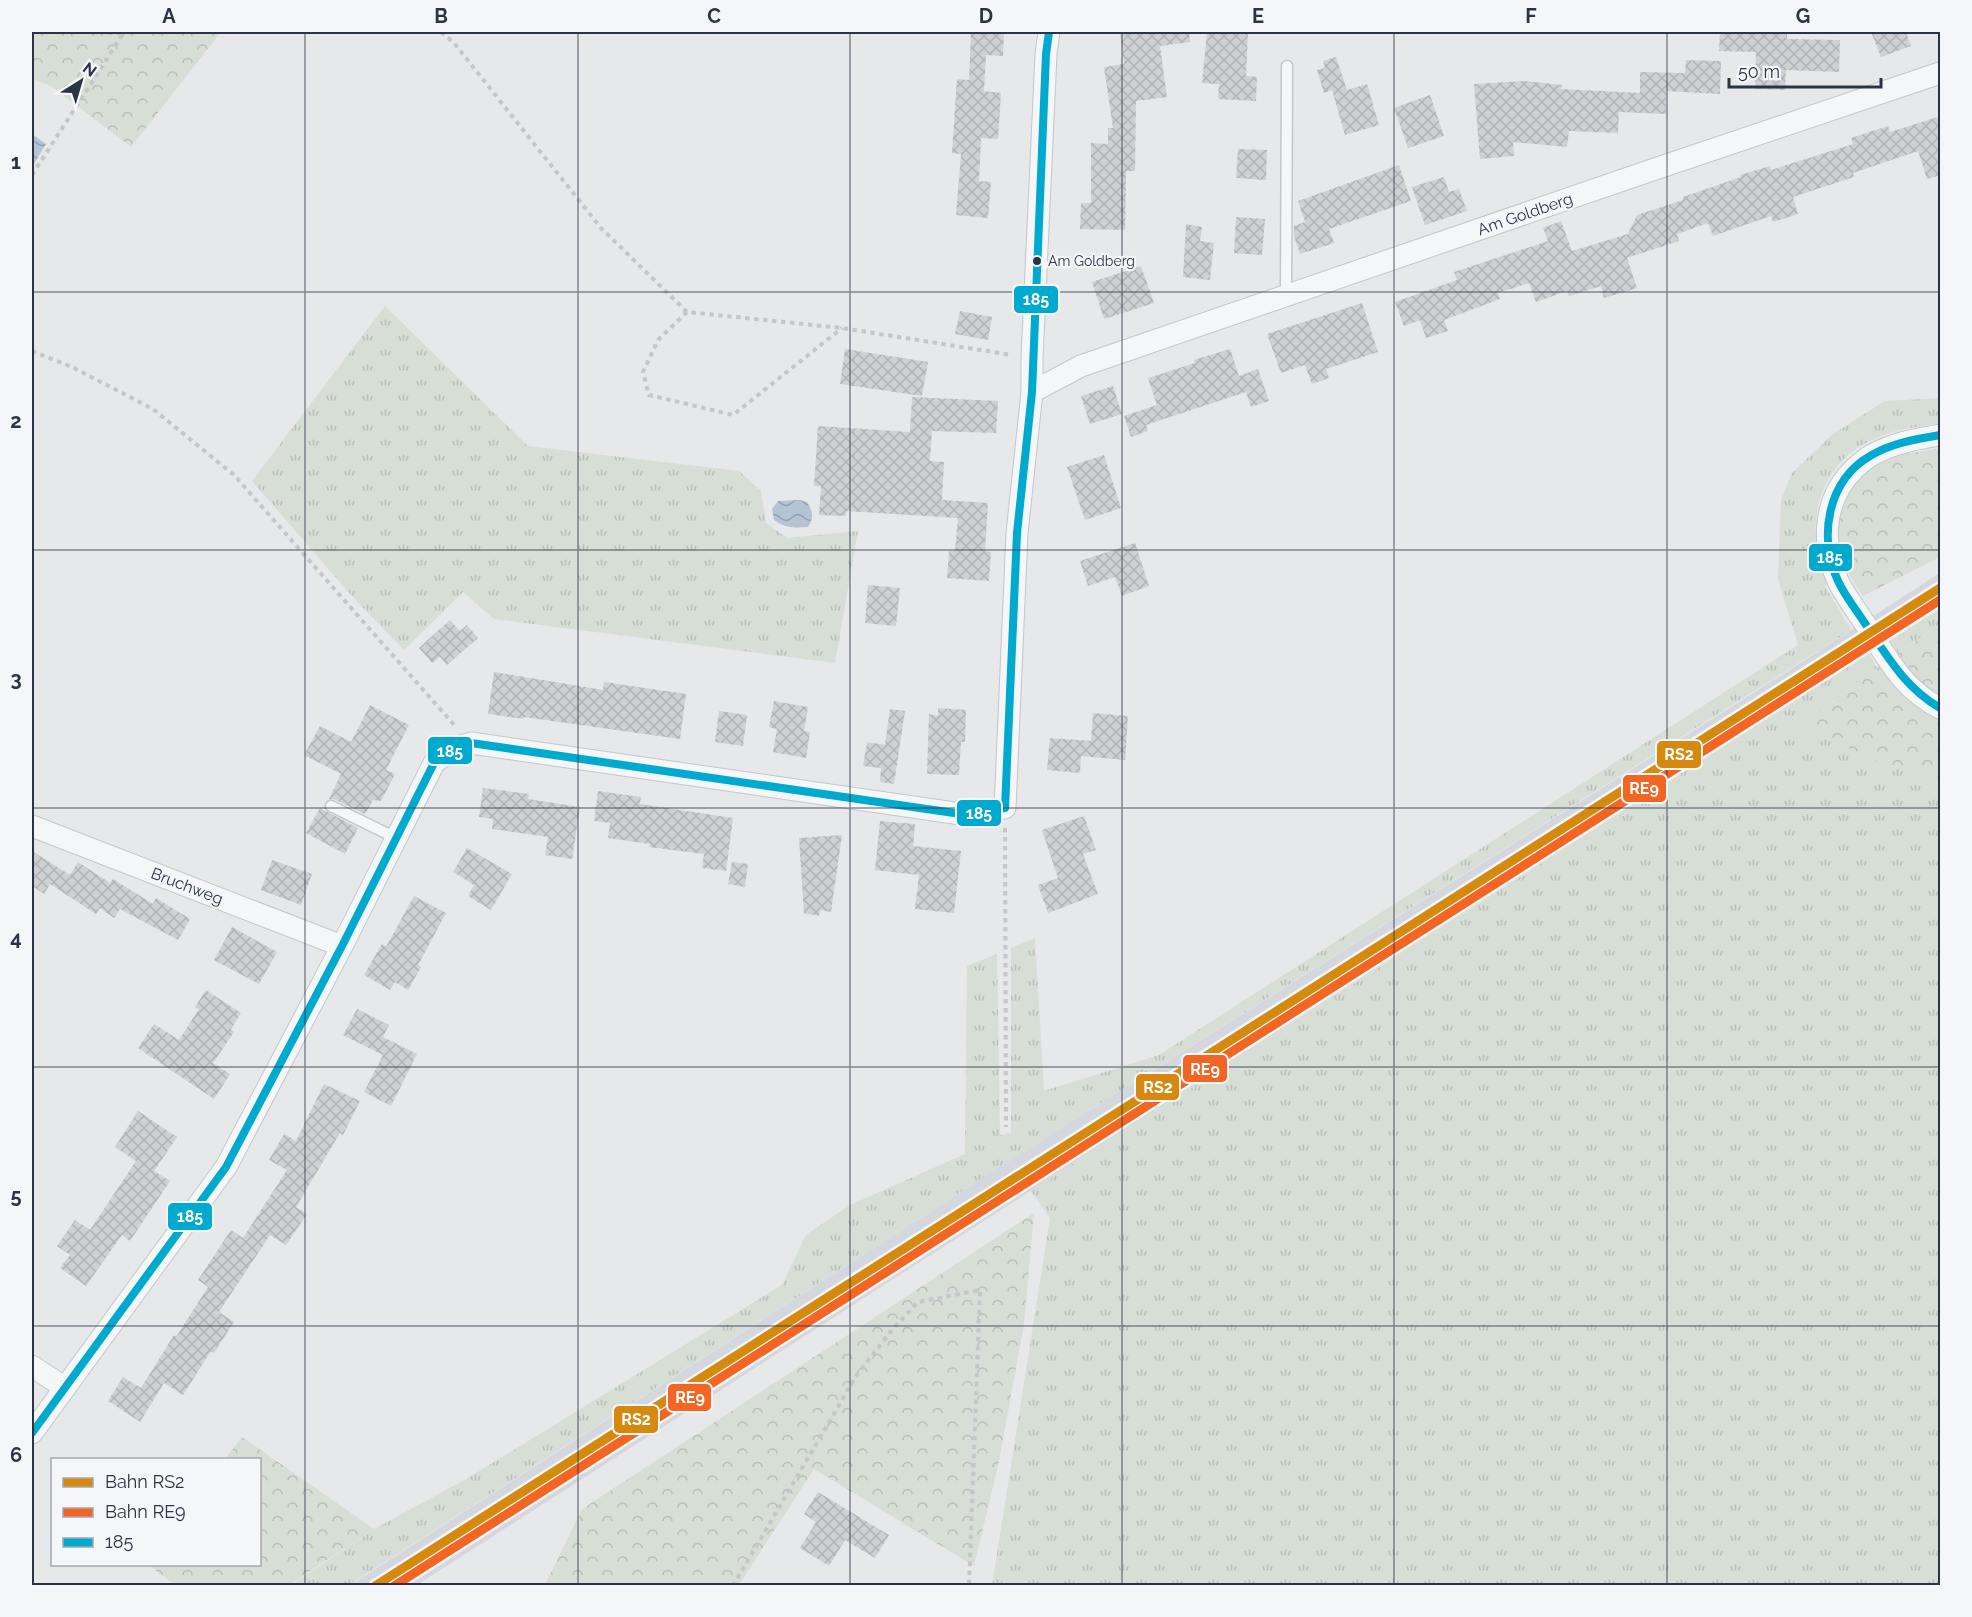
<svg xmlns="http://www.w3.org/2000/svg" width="1972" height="1617" font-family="Raleway,sans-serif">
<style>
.built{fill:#d4d7dd}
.grass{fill:url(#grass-tufts)}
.forest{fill:url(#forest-crowns)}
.water{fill:url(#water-waves)}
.building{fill:url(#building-cross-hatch)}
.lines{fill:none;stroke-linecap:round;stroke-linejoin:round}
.lane-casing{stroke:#c4c6c8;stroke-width:13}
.street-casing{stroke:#c4c6c8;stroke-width:23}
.path{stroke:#c5c6ca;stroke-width:4;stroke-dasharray:4.5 4.5;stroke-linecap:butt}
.lane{stroke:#f5f6f7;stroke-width:10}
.street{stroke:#f5f6f7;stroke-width:21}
.bus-1-casing{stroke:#f4f6f9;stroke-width:12}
.bus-1{stroke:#00a9ce;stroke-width:8}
.rail-1-casing{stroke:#f4f6f9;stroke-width:14}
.rail-2-casing{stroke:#f4f6f9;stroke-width:14}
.rail-1{stroke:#d5890e;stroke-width:9}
.rail-2{stroke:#f26522;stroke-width:9}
.grid{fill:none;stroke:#2b3445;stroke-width:1.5;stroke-opacity:0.55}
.bus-dot{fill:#2b3445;stroke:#f4f6f9;stroke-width:2}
.labels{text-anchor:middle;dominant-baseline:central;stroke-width:4.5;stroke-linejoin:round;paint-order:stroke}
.bus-label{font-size:14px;fill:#2b3445;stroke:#f4f6f9;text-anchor:start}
.street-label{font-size:16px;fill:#2b3445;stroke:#f4f6f9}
.line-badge{stroke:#f4f6f9;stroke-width:2}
.badge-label{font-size:16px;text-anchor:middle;font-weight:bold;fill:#fff}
.neatline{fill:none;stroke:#2b3445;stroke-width:2}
.grid-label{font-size:20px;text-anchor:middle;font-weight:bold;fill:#2b3445}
</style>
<defs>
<pattern id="grass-tufts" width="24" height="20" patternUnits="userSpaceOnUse" patternTransform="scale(1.5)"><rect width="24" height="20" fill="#d6ded6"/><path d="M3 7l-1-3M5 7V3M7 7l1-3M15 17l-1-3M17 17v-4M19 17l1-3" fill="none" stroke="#b8bfb9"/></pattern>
<pattern id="forest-crowns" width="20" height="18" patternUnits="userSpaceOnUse" patternTransform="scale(1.5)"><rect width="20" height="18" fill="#d6ded6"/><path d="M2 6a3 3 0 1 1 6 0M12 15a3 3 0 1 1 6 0" fill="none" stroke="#b8bfb9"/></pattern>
<pattern id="water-waves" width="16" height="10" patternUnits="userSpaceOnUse" patternTransform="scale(1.5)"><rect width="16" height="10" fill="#b4c4d5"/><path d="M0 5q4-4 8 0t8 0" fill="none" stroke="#93a0af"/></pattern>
<pattern id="building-cross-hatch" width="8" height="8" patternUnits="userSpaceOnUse" patternTransform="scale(1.5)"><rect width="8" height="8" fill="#ced0d3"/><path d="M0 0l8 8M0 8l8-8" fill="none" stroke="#b1b3b6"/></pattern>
</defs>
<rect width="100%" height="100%" fill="#e6e8ea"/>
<path class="built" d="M1940,573V607L417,1585L349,1586L1012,1159L1758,690Z"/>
<g class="grass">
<path d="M385,306L528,446L739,471L761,491L766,523L787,538L858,531L835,663L494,619L463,592L404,650L351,595L252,481Z"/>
<path d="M1940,398V423C1922,426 1904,428 1886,434C1818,457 1801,523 1828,585L1825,586L1851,630L1012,1159L349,1585L290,1586L374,1529L468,1478L782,1285L806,1235L850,1205L965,1154L967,966L997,954L1000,1135L1011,1133V948L1035,938L1044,1091L1159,1055L1798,645L1778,579L1781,500L1792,473L1833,434L1885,401Z"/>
<path d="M1940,607V624L1898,653L1890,640Z"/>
<path d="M1869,653L1877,668L1857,682L1800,729L1892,766L1940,780V1585L992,1586L1050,1218L1031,1191Z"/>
</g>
<g class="forest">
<path d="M32,32H221L131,147L51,86L32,79Z"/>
<path d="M1940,448V557L1863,596L1849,574L1836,538L1843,504L1855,483L1875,466L1901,455Z"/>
<path d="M1940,624V780L1892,766L1800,729L1857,682Z"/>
<path d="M1034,1213L1024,1324L999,1461L974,1566L814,1469L739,1585H545L582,1509Z"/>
<path d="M242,1437L374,1529L289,1585H175L149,1565L260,1564V1460L225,1459Z"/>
</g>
<g class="water">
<path d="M32,134L46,144L32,167Z"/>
<path d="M799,500L807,502C813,512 814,517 808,527C794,528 785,528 774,520L772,509L778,501Z"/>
</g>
<g class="building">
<path d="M971,32H1004L1003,56L986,55L984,91L1001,93L998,139L981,138L979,181L991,182L988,218L956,215L961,154L952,153L957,79L969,80Z"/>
<path d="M1120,32H1189L1190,42L1160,46L1167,97L1136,101L1135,171H1126L1125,230L1080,229L1081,203H1091V143L1108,144V128H1113L1104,67L1124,64Z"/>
<path d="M1207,32H1248L1246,76L1257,77L1256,101L1218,99L1219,84L1202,83Z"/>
<path d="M1720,32H1787V39L1840,40L1839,72L1786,70L1785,90L1755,89L1756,52L1719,51Z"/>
<path d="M1871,32H1906L1911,46L1881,57Z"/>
<path d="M1336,57L1347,90L1367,84L1379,125L1345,135L1332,90L1324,93L1317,70L1325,68L1323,61Z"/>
<path d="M1686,60L1721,61L1720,94L1666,91V114L1619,112L1618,133L1569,131L1567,147L1513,142L1514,156L1480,159L1474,84L1524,81L1562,85L1561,89L1640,93V72L1685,73Z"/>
<path d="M1430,95L1444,136L1408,148L1394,108Z"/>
<path d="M1941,116V175L1927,179L1918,151L1853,173L1854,177L1793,197L1798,214L1773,222L1771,216L1713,236L1708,223L1677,234L1679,241L1627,258L1637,288L1604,298L1601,286L1569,296L1567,291L1536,302L1529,283L1498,293L1500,299L1444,320L1448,331L1426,338L1420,320L1404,326L1395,302L1457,280L1454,272L1548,241L1543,228L1561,221L1572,251L1628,234L1637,215L1683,200V197L1741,177L1740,175L1770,166L1771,170L1853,144L1851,138L1888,126L1890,132Z"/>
<path d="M1238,149L1267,150L1266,180L1236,178Z"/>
<path d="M1399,165L1411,201L1329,229L1334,243L1300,254L1294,236V226L1305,222L1298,201Z"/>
<path d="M1444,177L1449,192L1459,189L1467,211L1425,225L1412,187Z"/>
<path d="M1236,217L1265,219L1262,255L1234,253Z"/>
<path d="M1186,224L1202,227L1200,241L1214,243L1210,280L1183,277Z"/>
<path d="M1141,266L1154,303L1104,319L1092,282Z"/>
<path d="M1362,303L1378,352L1326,369L1329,378L1312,384L1305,365L1281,373L1267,334Z"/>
<path d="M960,311L992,317L988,340L955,334Z"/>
<path d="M845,349L928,362L922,396L840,384Z"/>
<path d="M1230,349L1239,376L1258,369L1269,401L1251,407L1246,392L1146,425L1148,431L1131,437L1124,416L1157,405L1148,378L1195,363L1194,360Z"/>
<path d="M1113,386L1122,414L1090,424L1081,396Z"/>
<path d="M912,397L998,401L996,433L932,431L930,461L944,462L942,500L988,503L985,551L991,552L989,581L947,578L949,551H955L958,518L846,511V516L819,515L821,486H814L818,426L910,432Z"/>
<path d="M1104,455L1121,508L1085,520L1067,467Z"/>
<path d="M1135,543L1149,586L1122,596L1115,577L1088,586L1080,561Z"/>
<path d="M868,585L900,588L896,626L865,623Z"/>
<path d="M450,620L460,631L467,625L478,638L447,665L440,657L432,663L419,648Z"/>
<path d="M494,672L603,690L604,682L686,694L680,739L524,717V719L488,714Z"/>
<path d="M774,701L808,707L804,731L810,732L806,758L773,752L777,729L769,727Z"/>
<path d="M370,705L409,725L386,770L395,774L381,801L373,800L365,814L334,799H329L341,774L304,755L320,726L351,742Z"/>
<path d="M938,708L966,710L965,742H961L959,775L927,774L929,714L938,716Z"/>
<path d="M890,709L905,711L894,784L880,782L881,768L863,766L867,742L885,745Z"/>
<path d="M719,711L747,715L743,746L715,742Z"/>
<path d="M1093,713L1128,716L1125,760L1081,756L1080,773L1047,770L1050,738L1091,741Z"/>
<path d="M483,788L529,794L528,799L580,807L572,859L545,855L548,837L492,829L493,819L479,817Z"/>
<path d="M598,791L641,797L640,804L733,818L726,871L702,868L704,854L649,847L650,844L608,838L610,823L594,821Z"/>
<path d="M320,808L358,828L345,854L306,833Z"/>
<path d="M1084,816L1096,850L1083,854L1098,894L1048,913L1038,885L1058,878L1042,830Z"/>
<path d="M880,821L915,824L913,846L961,851L954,913L915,909L919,875L875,870Z"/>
<path d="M842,835L831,912L820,910L819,916L804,913L799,838Z"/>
<path d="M467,848L512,874L491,910L468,896L474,885L453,872Z"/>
<path d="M32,851L70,875L78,862L110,883L113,879L153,904L156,898L190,919L178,940L120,909L114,918L100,908L96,914L50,884L44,894L32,886Z"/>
<path d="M272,860L312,874L301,905L261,890Z"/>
<path d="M732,862L748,864L745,887L728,884Z"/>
<path d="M414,896L446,913L418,965L421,967L408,990L395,982L390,990L364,975L382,944L386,947Z"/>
<path d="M232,927L277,952L259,984L214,960Z"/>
<path d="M206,990L241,1013L231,1029L234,1032L213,1063L230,1074L214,1099L138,1048L154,1024L179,1040L199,1009L195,1007Z"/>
<path d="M357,1009L389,1025L383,1037L417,1054L391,1106L364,1092L383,1055L343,1035Z"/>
<path d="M324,1084L360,1101L343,1135L340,1133L296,1207L307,1214L286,1245L270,1235L219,1312L234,1322L214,1353L211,1351L183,1395L164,1383L140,1422L108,1401L123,1377L141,1388L174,1335L176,1337L208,1287L198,1280L231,1230L243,1238L287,1170L269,1160L284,1134L296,1141Z"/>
<path d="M138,1111L177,1137L154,1171L170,1181L130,1241L122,1235L86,1286L60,1268L70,1255L57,1246L75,1220L90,1230L136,1161L115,1147Z"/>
<path d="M818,1492L889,1535L875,1558L845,1540L829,1566L800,1548L816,1522L804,1514Z"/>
</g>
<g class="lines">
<g class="lane-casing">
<g id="lane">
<path d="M1286,296L1287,66"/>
<path d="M331,806L396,838"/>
</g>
</g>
<g class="street-casing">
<g id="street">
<path d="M1032,392L1081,366L1655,169L1940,73"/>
<path d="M1940,435C1916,439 1893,443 1870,456C1865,459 1861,463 1856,467C1824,497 1820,542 1838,581C1846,597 1858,613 1868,628C1889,661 1904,690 1940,708"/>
<path d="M32,826L342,946"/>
<path d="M32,1366L65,1388"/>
<path d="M32,1433L226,1167L342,946L434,763L454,748L471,743L968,815L1005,808L1017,533L1032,392V358L1046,54L1049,32"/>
</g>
</g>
<g class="path">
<path d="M99,32L123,34L126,32"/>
<path d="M441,32L454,43L601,228L687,312L842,328L1012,355"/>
<path d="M32,175L123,34"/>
<path d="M687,312L658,340L643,372L649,395L733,415L842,328"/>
<path d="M32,351L72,367L153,409L234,475L456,727"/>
<path d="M1005,828L1006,1127"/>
<path d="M733,1586L856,1376L892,1330L918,1302L980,1290L969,1586"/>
</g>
<use href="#lane" class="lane"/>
<use href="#street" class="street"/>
<g class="bus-1-casing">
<g id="bus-1">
<path d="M1940,435C1916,439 1891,443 1870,456C1827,481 1818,538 1838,581C1846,598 1858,612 1868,628C1889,659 1906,688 1940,708"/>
<path d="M32,1433L226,1167L342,946L434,763L454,748L471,743L968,815L1005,808L1017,533L1032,392L1046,54L1049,32"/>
</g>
</g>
<use href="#bus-1" class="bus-1"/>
<g class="rail-1-casing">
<path id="rail-1" d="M375,1586L1940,588"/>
</g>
<g class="rail-2-casing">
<path id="rail-2" d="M394,1586L1940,600"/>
</g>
<use href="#rail-1" class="rail-1"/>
<use href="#rail-2" class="rail-2"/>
</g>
<path class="grid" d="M305,32V1586M578,32V1586M850,32V1586M1122,32V1586M1394,32V1586M1667,32V1586M32,292H1940M32,550H1940M32,808H1940M32,1067H1940M32,1326H1940"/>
<circle class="bus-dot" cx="1037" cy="261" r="5"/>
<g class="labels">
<g class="bus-label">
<text x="1048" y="261">Am Goldberg</text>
</g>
<g class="street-label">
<text transform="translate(1525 214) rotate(-19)">Am Goldberg</text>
<text transform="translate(187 886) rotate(21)">Bruchweg</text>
</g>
</g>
<g class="line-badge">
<rect x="1013" y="285" width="46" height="29" rx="6" fill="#00a9ce"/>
<rect x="1808" y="543" width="45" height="29" rx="6" fill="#00a9ce"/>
<rect x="427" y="736" width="46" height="29" rx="6" fill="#00a9ce"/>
<rect x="1656" y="740" width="46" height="29" rx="6" fill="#d5890e"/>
<rect x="1622" y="774" width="45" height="29" rx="6" fill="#f26522"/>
<rect x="956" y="799" width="46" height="28" rx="6" fill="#00a9ce"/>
<rect x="1182" y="1054" width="46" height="29" rx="6" fill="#f26522"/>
<rect x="1135" y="1073" width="45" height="28" rx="6" fill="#d5890e"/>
<rect x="167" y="1202" width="46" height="29" rx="6" fill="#00a9ce"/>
<rect x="667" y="1383" width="45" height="29" rx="6" fill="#f26522"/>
<rect x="613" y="1405" width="46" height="29" rx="6" fill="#d5890e"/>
</g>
<g class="badge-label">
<text x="1036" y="305">185</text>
<text x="1830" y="563">185</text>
<text x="450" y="757">185</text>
<text x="1679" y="760">RS2</text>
<text x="1644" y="794">RE9</text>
<text x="979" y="819">185</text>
<text x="1205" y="1075">RE9</text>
<text x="1158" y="1093">RS2</text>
<text x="190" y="1222">185</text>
<text x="690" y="1403">RE9</text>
<text x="636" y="1425">RS2</text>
</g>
<rect width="1972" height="1617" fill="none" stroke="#f4f6f9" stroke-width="66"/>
<rect x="51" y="1458" width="210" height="108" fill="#f4f6f9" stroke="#a4a8b1" stroke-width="1.5"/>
<rect x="63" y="1478" width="30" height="9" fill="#d5890e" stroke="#a4a8b1" stroke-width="1.5"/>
<text x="105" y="1488" font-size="18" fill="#2b3445">Bahn RS2</text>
<rect x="63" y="1508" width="30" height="9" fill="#f26522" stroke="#a4a8b1" stroke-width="1.5"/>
<text x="105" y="1518" font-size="18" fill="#2b3445">Bahn RE9</text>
<rect x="63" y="1538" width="30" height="9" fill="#00a9ce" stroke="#a4a8b1" stroke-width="1.5"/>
<text x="105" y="1548" font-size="18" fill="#2b3445">185</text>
<g transform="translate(81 81) rotate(37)" stroke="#f4f6f9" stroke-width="4.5" paint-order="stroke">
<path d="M0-4.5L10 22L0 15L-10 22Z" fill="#2b3445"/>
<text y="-9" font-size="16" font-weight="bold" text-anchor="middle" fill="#2b3445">N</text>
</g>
<path d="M1729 78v9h152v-9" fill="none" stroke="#2b3445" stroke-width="3"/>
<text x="1738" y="78" font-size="18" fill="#2b3445" stroke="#f4f6f9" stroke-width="4.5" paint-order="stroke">50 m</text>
<rect x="33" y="33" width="1906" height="1551" class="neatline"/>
<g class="grid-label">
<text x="169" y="23">A</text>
<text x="441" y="23">B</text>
<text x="714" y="23">C</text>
<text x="986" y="23">D</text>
<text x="1258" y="23">E</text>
<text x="1531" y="23">F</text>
<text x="1803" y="23">G</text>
<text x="16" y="169">1</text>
<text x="16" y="428">2</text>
<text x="16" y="686">3</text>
<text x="16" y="945">4</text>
<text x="16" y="1203">5</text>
<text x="16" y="1462">6</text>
</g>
</svg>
